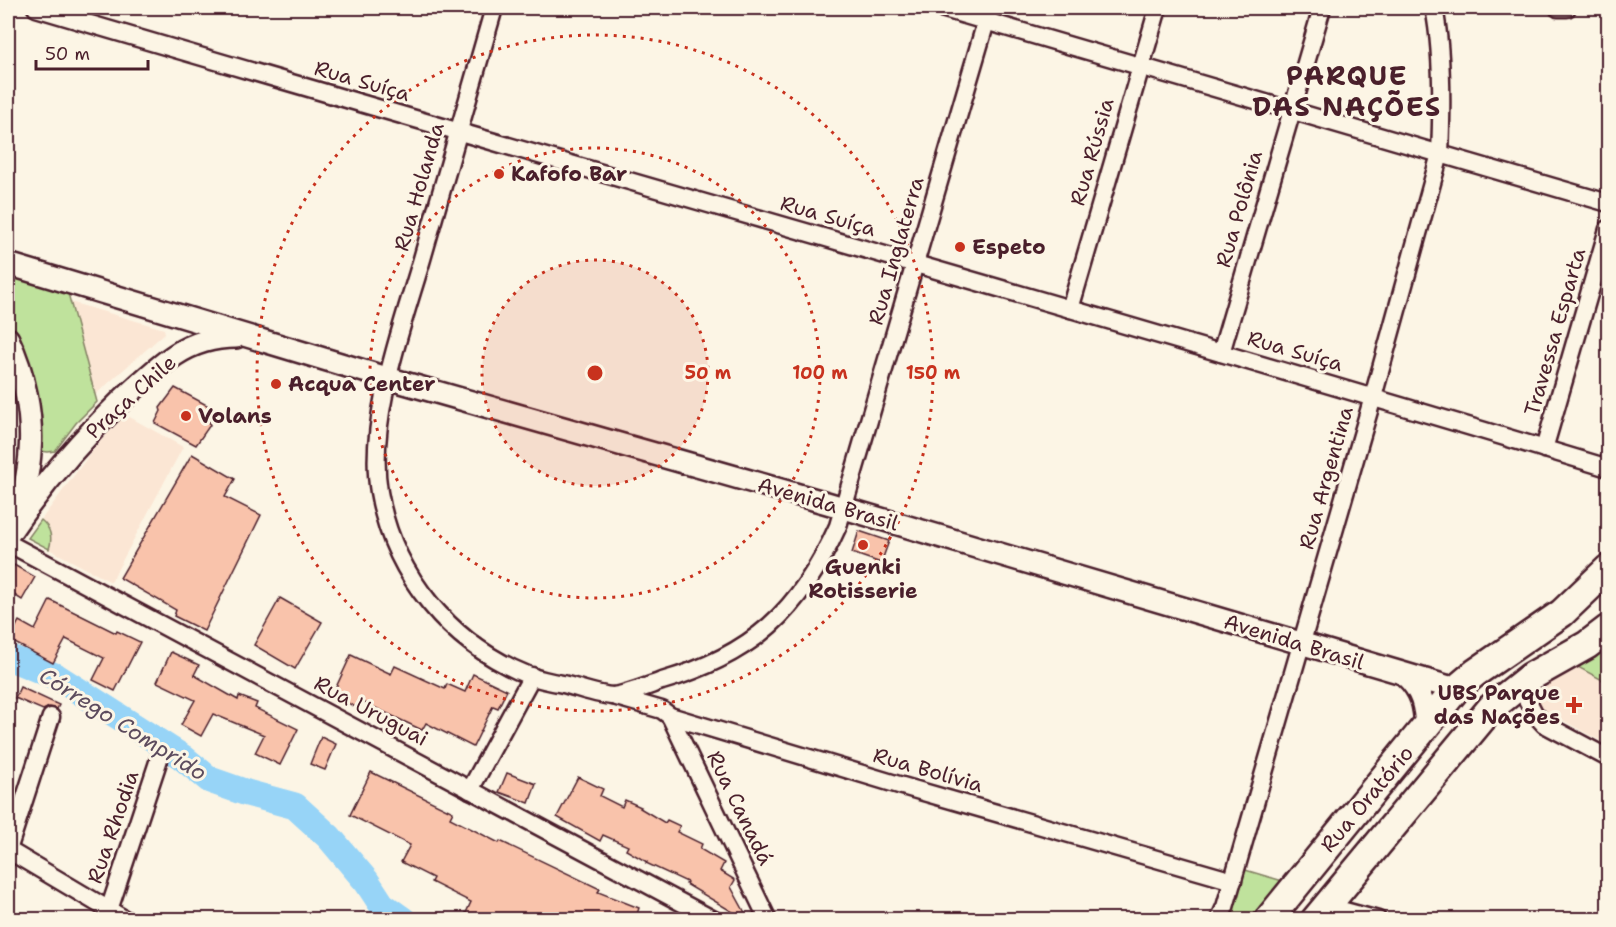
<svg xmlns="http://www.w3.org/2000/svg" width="1616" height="927" font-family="'Shantell Sans',sans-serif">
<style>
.built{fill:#fbe6d4}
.green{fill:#bfe29c;stroke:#848064;stroke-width:1.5}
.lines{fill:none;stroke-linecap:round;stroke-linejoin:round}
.river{stroke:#97d4f7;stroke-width:27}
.building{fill:#f9c3ab;stroke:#4a1f2b;stroke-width:1.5}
.minor-casing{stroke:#4a1f2b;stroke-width:21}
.tertiary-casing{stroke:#4a1f2b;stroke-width:26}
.primary-casing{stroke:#4a1f2b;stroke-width:32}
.minor{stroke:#fcf5e5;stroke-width:16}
.tertiary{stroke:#fcf5e5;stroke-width:21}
.primary{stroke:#fcf5e5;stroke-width:27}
.ring{fill:none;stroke:#c8321e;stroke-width:3;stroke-dasharray:3 6}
.poi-dot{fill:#c8321e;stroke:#fcf5e5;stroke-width:2}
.labels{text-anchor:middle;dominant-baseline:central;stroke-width:6;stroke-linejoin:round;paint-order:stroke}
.street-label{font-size:21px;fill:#4a1f2b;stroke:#fcf5e5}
.poi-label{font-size:21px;font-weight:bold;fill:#4a1f2b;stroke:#fcf5e5;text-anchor:start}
.water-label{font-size:22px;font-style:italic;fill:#5d4c5e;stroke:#fcf5e5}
.district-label{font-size:27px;font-weight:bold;letter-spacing:1.5px;fill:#4a1f2b;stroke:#fcf5e5}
.centre{fill:#c8321e;stroke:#fcf5e5;stroke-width:3}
.ring-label{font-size:18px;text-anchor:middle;font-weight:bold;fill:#c8321e;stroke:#fcf5e5;stroke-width:6;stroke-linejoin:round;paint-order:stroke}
</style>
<rect width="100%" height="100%" fill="#fcf5e5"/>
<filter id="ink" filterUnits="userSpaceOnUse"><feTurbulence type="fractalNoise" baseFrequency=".0167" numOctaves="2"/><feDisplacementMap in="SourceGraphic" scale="12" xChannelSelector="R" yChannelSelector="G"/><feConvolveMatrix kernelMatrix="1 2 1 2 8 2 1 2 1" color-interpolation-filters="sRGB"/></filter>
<g filter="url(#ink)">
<g class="built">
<path d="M70,302L164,329L165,333L95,395Z"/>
<path d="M126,415L183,447L111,582L49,549L51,543L50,530L41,520L96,446Z"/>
<path d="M1574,665L1608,683V745L1546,711L1539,703L1537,695L1543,683Z"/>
</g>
<g class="green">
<path d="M8,275L68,293L97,402L76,423L55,451L48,452L41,451L37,446L16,339L8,321Z"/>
<path d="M41,520C51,528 53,537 49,549L28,538Z"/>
<path d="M1608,640V683L1574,665Z"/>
<path d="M1242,869L1286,882L1256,919L1226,920Z"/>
</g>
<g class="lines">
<path class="river" d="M8,657L57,677L182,757L210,780L247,793L295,806L329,837L367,882L382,905L403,920"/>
</g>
<g class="building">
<path d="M175,388L216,410L209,422L210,425L196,445L155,423L161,411L160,408Z"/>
<path d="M192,454L235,479L225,497L261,515L204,631L174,616L176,610L120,578Z"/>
<path d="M859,531L889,541L881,563L852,553Z"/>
<path d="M14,565L35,577L22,600L8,591V576Z"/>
<path d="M280,598L322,622L295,669L254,645Z"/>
<path d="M50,600L116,633L117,631L140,642L115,691L93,680L104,658L66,639L53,663L9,640L19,621L35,630Z"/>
<path d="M171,652L199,665L194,675L238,700L239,696L257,703L255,708L298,729L280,765L255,753L264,735L213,714L201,736L181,725L195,700L157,682Z"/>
<path d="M351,655L391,674L395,666L445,689L447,684L465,692L473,674L507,690L498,708L493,706L473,747L426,723L422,730L361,701L358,708L332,696Z"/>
<path d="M20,687L59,705L57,709L49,707L43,710L15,698Z"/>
<path d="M321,737L336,744L325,770L310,764Z"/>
<path d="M371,772L453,812L450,818L499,843L500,841L600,889L598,892L639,908L635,920H474L465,915L471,902L431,882L433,878L401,862L410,845L350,815Z"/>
<path d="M507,773L536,784L529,803L499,792Z"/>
<path d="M578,777L603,789L600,796L622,807L625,800L641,807L640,808L665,823L667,820L680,826L677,832L702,844L700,849L724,863L720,871L735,880L731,887L749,920H746L686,884L687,882L646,863L647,862L626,850L628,846L603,835L600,841L557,817Z"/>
</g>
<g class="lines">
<g class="minor-casing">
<g id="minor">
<path d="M36,8C559,163 1086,310 1608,468"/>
<path d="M494,8C470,91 446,175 422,259C402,327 367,421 379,492C393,575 451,645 530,676C541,680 552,682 563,684C576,687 601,696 613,696C625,695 650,685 662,681C752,655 800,611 838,526L990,8"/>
<path d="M941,8L1608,203"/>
<path d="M1558,8H1567"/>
<path d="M1070,309L1158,8"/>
<path d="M1221,353L1322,8"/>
<path d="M1544,449L1608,229"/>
<path d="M8,543L714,920"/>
<path d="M1519,684L1534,713L1544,724L1608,758"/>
<path d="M613,696L662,710L670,716L899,785L1233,881"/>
<path d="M670,716L768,920"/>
<path d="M470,790L532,676"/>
<path d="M8,850L51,717"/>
<path d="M8,850L126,920"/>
<path d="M1326,906L1378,920"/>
<path d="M109,910L159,759"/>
<path d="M1219,920L1225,907L1373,397L1440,154C1442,109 1443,52 1434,8"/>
</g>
</g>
<g class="tertiary-casing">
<g id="tertiary">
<path d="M8,264L387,378L827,503L1456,689"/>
<path d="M8,339C24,373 33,414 30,452C29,473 23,495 18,516"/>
<path d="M8,535C41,486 80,441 123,399C139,384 157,367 175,355C193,343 215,337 236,337"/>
<path d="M1406,676C1422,691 1425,706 1426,728"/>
</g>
</g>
<g class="primary-casing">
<g id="primary">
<path d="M1268,920L1456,689L1475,673L1562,613L1608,569"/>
<path d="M1315,920L1491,708L1530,677L1587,645L1608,629"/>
</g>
</g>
<use href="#minor" class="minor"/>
<use href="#tertiary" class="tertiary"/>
<use href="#primary" class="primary"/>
</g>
</g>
<circle cx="595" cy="373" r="113" fill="#c8321e" fill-opacity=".12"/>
<g class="ring">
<circle cx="595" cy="373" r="113"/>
<circle cx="595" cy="373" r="225"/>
<circle cx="595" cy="373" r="338"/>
</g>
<g class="poi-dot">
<circle cx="499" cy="174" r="6"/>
<circle cx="960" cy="247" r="6"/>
<circle cx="276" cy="384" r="6"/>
<circle cx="186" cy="416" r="6"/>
<circle cx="863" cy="545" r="6"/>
<path d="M1571 696h6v6h6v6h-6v6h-6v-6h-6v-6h6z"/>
</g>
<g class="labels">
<g class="street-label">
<text transform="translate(362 81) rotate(16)">Rua Suíça</text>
<text transform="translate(1092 152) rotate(-74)">Rua Rússia</text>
<text transform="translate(419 187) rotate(-74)">Rua Holanda</text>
<text transform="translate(1239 209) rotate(-74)">Rua Polônia</text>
<text transform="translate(828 216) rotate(16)">Rua Suíça</text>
<text transform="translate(896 251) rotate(-74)">Rua Inglaterra</text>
<text transform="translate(1555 332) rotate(-74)">Travessa Esparta</text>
<text transform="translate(1295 351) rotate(16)">Rua Suíça</text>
<text transform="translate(131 397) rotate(-42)">Praça Chile</text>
<text transform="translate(1326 478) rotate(-74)">Rua Argentina</text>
<text transform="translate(828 504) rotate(16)">Avenida Brasil</text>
<text transform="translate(1294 642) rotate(17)">Avenida Brasil</text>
<text transform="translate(371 711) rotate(28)">Rua Uruguai</text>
<text transform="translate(928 770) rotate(16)">Rua Bolívia</text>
<text transform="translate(1367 799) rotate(-50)">Rua Oratório</text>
<text transform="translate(740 808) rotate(64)">Rua Canadá</text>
<text transform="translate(113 827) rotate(-71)">Rua Rhodia</text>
</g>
<g class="poi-label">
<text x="511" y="174">Kafofo Bar</text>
<text x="972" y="247">Espeto</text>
<text x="288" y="384">Acqua Center</text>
<text x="198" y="416">Volans</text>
<text x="863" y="567" text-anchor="middle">Guenki<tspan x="863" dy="24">Rotisserie</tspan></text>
<text x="1560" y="693" text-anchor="end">UBS Parque<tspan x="1560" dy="24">das Nações</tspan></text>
</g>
<g class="water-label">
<text transform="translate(123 724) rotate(32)">Córrego Comprido</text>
</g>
<g class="district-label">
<text x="1347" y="75">PARQUE<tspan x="1347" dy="31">DAS NAÇÕES</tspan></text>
</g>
</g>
<circle cx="595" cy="373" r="9" class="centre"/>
<g class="ring-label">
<text x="708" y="379">50 m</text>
<text x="820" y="379">100 m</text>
<text x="933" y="379">150 m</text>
</g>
<rect width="1616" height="927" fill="none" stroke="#fcf5e5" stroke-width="30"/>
<rect x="15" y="15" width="1586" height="897" fill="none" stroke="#4a1f2b" stroke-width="2" filter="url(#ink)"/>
<path d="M36 60v9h112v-9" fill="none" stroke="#4a1f2b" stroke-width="3"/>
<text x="45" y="60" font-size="18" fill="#4a1f2b" stroke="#fcf5e5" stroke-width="4.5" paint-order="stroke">50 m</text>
</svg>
